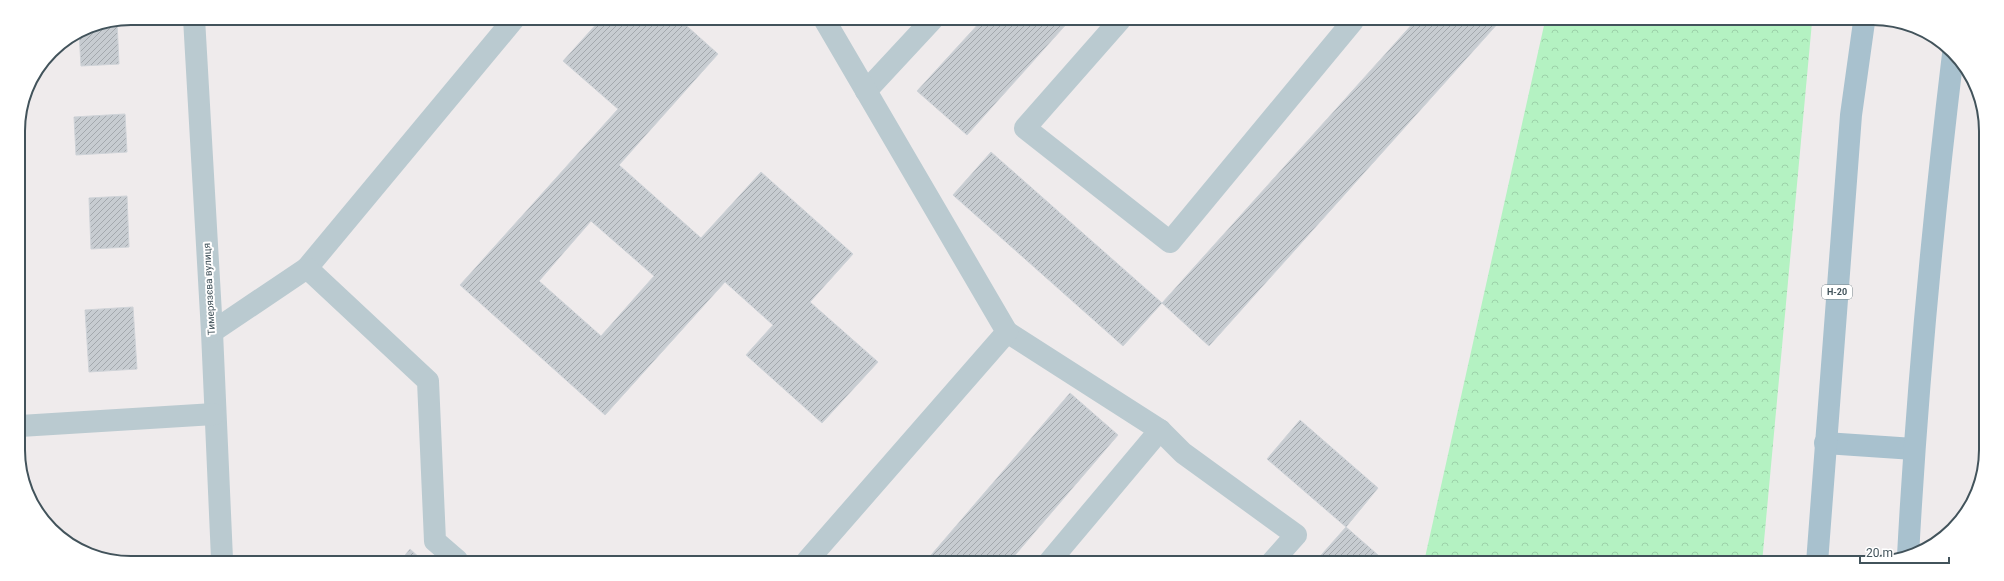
<svg xmlns="http://www.w3.org/2000/svg" width="2004" height="581" font-family="Roboto,sans-serif">
<style>
.forest{fill:url(#forest-crowns)}
.building{fill:url(#building-hatch);stroke:#cfd3d8;fill-rule:evenodd}
.lines{fill:none;stroke-linecap:round;stroke-linejoin:round}
.minor{stroke:#bacad0;stroke-width:22}
.major{stroke:#a8c1ce;stroke-width:22}
.labels{text-anchor:middle;dominant-baseline:central;stroke-width:4;stroke-linejoin:round;paint-order:stroke}
.shield{fill:#fff;stroke:#7b878c;stroke-width:1}
.shield-label{font-size:9px;font-weight:bold;fill:#42535b}
.street-label{font-size:10px;fill:#42535b;stroke:#fff}
.rim{fill:none;stroke:#42535b;stroke-width:2}
</style>
<defs>
<pattern id="forest-crowns" width="20" height="18" patternUnits="userSpaceOnUse"><rect width="20" height="18" fill="#b4f2c2"/><path d="M2 6a3 3 0 1 1 6 0M12 15a3 3 0 1 1 6 0" fill="none" stroke="#9cd1a9"/></pattern>
<pattern id="building-hatch" width="6" height="6" patternUnits="userSpaceOnUse"><rect width="6" height="6" fill="#c7ccd1"/><path d="M-1 1l2-2M0 6l6-6M5 7l2-2" fill="none" stroke="#a3a8ad"/></pattern>
</defs>
<rect width="100%" height="100%" fill="#efebec"/>
<path class="forest" d="M1545,21L1812,22L1762,563L1424,562Z"/>
<g class="building">
<path d="M601,19H679L718,54L619,165L701,238L761,172L853,254L810,302L878,362L822,423L746,355L773,325L725,282L605,415L460,285L618,109L563,61ZM591,221L654,276L601,336L539,281Z"/>
<path d="M982,20H1070L967,135L917,91Z"/>
<path d="M117,21L119,64L81,66L79,32L88,27Z"/>
<path d="M1415,21H1500L1209,346L1162,303Z"/>
<path d="M125,114L127,152L76,155L74,117Z"/>
<path d="M991,152L1162,303L1123,346L953,195Z"/>
<path d="M127,196L129,247L91,249L89,198Z"/>
<path d="M133,307L137,369L89,372L85,310Z"/>
<path d="M1070,393L1118,435L1010,561H926Z"/>
<path d="M1300,420L1378,488L1346,527L1267,459Z"/>
<path d="M1346,527L1386,562H1315Z"/>
<path d="M410,549L422,560H401Z"/>
</g>
<g class="lines">
<g class="minor">
<path d="M194,18L212,332L222,559"/>
<path d="M1120,20L1025,128L1170,242L1353,21"/>
<path d="M866,91L932,20"/>
<path d="M307,268L514,19"/>
<path d="M212,332L307,268L428,381L435,541L457,560"/>
<path d="M1007,332L1160,430L1183,453L1296,535L1272,562"/>
<path d="M20,426L214,414"/>
<path d="M807,561L1007,332L824,19"/>
<path d="M1050,561L1160,430"/>
</g>
<g class="major">
<path d="M1825,443L1914,449"/>
<path d="M1908,556C1917,388 1933,220 1953,54"/>
<path d="M1817,563L1851,115L1864,22"/>
</g>
</g>
<g class="labels">
<rect class="shield" x="1822" y="285" width="30" height="14" rx="3"/>
<g class="shield-label">
<text x="1837" y="292">Н-20</text>
</g>
<g class="street-label">
<text transform="translate(209 289) rotate(-93)">Тимерязєва вулиця</text>
</g>
</g>
<path d="M0 0H2004V581H0ZM131 25H1873A106 106 0 0 1 1979 131V450A106 106 0 0 1 1873 556H131A106 106 0 0 1 25 450V131A106 106 0 0 1 131 25Z" fill="#fff" fill-rule="evenodd"/>
<path class="rim" d="M131 25H1873A106 106 0 0 1 1979 131V450A106 106 0 0 1 1873 556H131A106 106 0 0 1 25 450V131A106 106 0 0 1 131 25Z"/>
<path d="M1860 557v6h89v-6" fill="none" stroke="#42535b" stroke-width="2"/>
<text x="1866" y="557" font-size="12" fill="#42535b" stroke="#ffffff" stroke-width="3" paint-order="stroke">20 m</text>
</svg>
